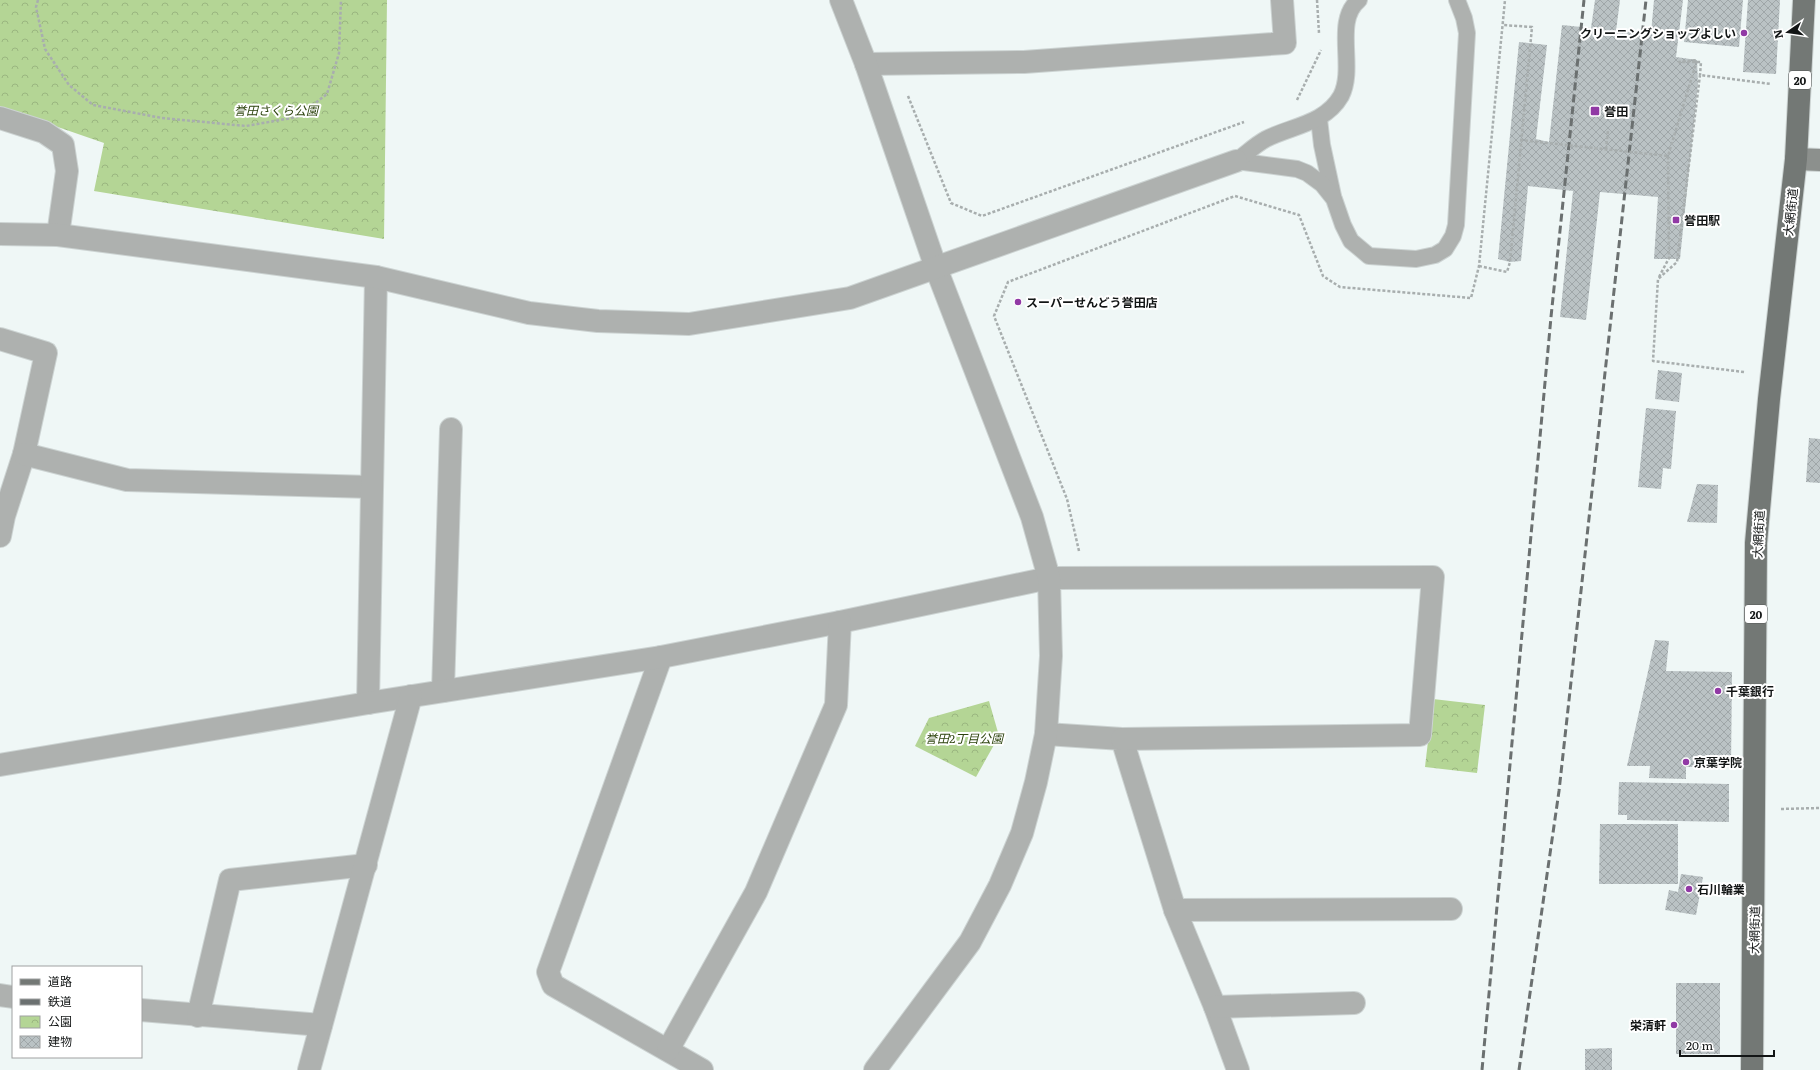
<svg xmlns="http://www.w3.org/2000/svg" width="1820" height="1070" font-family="Literata,'Noto Sans JP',serif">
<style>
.park{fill:url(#park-crowns)}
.building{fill:url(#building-cross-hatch)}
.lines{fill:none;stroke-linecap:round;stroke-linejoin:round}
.service-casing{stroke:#ccd3d2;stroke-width:18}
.minor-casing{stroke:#ccd3d2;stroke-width:24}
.tertiary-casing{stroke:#ccd3d2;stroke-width:24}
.secondary-casing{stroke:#ccd3d2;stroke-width:24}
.primary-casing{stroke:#ccd3d2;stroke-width:24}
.path{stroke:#a8aeae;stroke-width:2.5;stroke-dasharray:3 2;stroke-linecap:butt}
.service{stroke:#aeb1af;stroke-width:16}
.minor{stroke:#aeb1af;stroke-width:22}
.tertiary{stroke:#aeb1af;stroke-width:22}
.secondary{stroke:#8c908d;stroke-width:22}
.primary{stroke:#737875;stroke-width:22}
.rail{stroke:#6b7070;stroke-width:3;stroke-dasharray:8 4;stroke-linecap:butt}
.path-bridge{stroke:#a8aeae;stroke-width:2.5;stroke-dasharray:3 2;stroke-linecap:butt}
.poi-dot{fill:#9139a5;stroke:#fff;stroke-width:1.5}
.labels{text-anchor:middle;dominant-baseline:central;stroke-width:4;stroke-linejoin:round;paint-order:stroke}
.shield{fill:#fff;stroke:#595b5b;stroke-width:1}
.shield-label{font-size:11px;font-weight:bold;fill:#121515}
.poi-label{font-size:12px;font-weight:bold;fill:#121515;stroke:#fff;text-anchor:start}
.park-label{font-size:12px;font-style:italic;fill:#2c430d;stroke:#fff}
.street-label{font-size:12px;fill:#121515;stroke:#fff}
</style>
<defs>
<pattern id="park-crowns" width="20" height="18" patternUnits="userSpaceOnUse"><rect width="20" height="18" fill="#b4d595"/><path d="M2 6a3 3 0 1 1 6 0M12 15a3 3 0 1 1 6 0" fill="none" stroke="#9ab680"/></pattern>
<pattern id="building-cross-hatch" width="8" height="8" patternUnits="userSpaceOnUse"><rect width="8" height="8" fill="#bac2c4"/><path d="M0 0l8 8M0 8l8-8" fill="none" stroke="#9fa6a8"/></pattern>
</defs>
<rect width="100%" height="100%" fill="#eff7f6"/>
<g class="park">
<path d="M0,0H387L384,239L94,191L104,143L0,107Z"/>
<path d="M1433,699L1485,705L1477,773L1425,767Z"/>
<path d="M989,701L999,736L976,777L915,746L929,718Z"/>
</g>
<g class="building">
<path d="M1595,0H1620L1616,31L1651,33L1654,0H1683L1676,57L1697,60L1698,83L1680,259H1654L1658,197L1600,192L1586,320L1560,317L1573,191L1528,186L1521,261L1510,262L1498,259L1519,42L1547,45L1536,139L1549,142L1562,25L1591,28Z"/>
<path d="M1688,0H1743L1739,47L1684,42Z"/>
<path d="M1748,0H1780L1776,74L1743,72Z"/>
<path d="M1658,370L1682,373L1679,402L1655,399Z"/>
<path d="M1646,408L1676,411L1671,469L1663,468L1661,489L1638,487Z"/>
<path d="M1809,438L1820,439V483L1806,482Z"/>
<path d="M1697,484L1718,485L1717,523L1687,522Z"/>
<path d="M1655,640L1669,641L1666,671L1732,672L1731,767H1686V779L1649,778L1650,766H1627Z"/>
<path d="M1619,782L1729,784V822L1627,820V815H1618Z"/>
<path d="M1600,824H1678V884H1599Z"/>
<path d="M1681,874L1703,877L1696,915L1665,910L1669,890L1678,892Z"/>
<rect x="1676" y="983" width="44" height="71"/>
<path d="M1612,1048V1070H1585V1049Z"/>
</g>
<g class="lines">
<g class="service-casing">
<g id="service">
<path d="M1319,119L1322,145L1333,196"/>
<path d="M1236,161L1297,169L1307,173L1322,184L1334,199L1343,225L1351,241L1369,256L1416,259L1435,255L1445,249L1453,236L1456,225L1467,33L1464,18L1457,0"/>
<path d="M1236,161C1246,154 1255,145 1266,139C1291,126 1325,124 1341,96C1356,67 1333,21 1359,0"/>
</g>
</g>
<g class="minor-casing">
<g id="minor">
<path d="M866,64L1024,62L1285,43L1282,0"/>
<path d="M0,118L44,132L63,145L67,171L58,235"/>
<path d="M0,339L46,353L24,454L4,516L0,536"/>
<path d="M24,454L127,480L371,487"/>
<path d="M661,657L548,972L553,985L702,1070"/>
<path d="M443,691L451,429"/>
<path d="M368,703L376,277"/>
<path d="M1046,734L1122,739L1175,910L1215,1007L1238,1070"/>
<path d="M0,765L368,703L661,657L840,622L1049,578L1433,577L1420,735L1122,739"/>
<path d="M1175,910L1451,909"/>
<path d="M0,995L13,997"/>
<path d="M1215,1007L1354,1003"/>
<path d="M141,1010L321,1025"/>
<path d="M198,1016L230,880L366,865"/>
<path d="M668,1050L756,892L836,705L840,622"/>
<path d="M309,1070L411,696"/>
</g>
</g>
<g class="tertiary-casing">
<g id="tertiary">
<path d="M841,0L866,64L936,268L1032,517L1049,578L1051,656L1046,734L1036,782L1022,833L1000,885L970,942L875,1070"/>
<path d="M0,234L58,235L376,277L529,313L598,321L689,324L850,298L1236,161"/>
</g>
</g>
<g class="secondary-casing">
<path id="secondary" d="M1796,159L1820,160"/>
</g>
<g class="primary-casing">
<path id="primary" d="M1752,1070L1756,543L1769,399L1796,159L1804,0"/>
</g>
<g class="path">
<path d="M38,0L36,7L45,49L69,85L93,105L162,118L246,126L297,117L327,94L339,53L341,0"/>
<path d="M1317,0L1319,33"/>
<path d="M908,96L951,203L982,216L1244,122"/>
<path d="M1297,100L1321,50"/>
<path d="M1606,149L1608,130"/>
<path d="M1479,266L1507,272L1510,262L1532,27L1503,25"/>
<path d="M1659,277L1669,258L1668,156L1697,60L1679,62H1701L1700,75"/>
<path d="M1744,372L1653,361L1658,279L1677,262L1700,75L1771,84"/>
<path d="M1079,551L1067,499L994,316L1008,282L1235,196L1299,215L1323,276L1340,287L1471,298L1479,266L1505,0"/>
<path d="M1781,809L1820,808"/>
</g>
<use href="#service" class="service"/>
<use href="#minor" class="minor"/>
<use href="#tertiary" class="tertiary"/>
<use href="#secondary" class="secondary"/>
<use href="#primary" class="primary"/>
<g class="rail">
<path d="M1482,1070L1551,317L1584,0"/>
<path d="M1519,1070L1559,791L1646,0"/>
</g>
<path class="path-bridge" d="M1520,140L1668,156"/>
</g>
<g class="poi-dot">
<circle cx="1744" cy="33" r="4"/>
<rect x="1590" y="106" width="10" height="10" rx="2"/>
<rect x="1672" y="216" width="8" height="8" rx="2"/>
<circle cx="1018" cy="302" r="4"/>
<circle cx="1718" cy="691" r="4"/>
<circle cx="1686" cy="762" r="4"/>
<circle cx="1689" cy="889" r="4"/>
<circle cx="1674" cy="1025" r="4"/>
</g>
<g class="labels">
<g class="shield">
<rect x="1789" y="71" width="22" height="18" rx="3"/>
<rect x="1745" y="605" width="22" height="18" rx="3"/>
</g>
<g class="shield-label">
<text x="1800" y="80">20</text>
<text x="1756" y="614">20</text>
</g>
<g class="poi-label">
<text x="1736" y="33" text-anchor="end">クリーニングショップよしい</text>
<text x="1604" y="111">誉田</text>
<text x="1684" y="220">誉田駅</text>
<text x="1026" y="302">スーパーせんどう誉田店</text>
<text x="1726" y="691">千葉銀行</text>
<text x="1694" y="762">京葉学院</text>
<text x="1697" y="889">石川輪業</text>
<text x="1666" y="1025" text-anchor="end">栄清軒</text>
</g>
<g class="park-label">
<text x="276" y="110">誉田さくら公園</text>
<text x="964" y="738">誉田2丁目公園</text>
</g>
<g class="street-label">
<text transform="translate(1790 212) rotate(-84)">大網街道</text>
<text transform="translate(1758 534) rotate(-87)">大網街道</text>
<text transform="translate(1754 930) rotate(-89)">大網街道</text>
</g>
</g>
<rect x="12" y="966" width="130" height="92" fill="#ffffff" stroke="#a0a1a1"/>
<rect x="20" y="979" width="20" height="6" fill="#737875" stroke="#a0a1a1"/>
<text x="48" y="986" font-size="12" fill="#121515">道路</text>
<rect x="20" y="999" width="20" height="6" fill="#6b7070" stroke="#a0a1a1"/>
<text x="48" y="1006" font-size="12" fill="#121515">鉄道</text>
<rect x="20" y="1016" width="20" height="12" fill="url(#park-crowns)" stroke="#a0a1a1"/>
<text x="48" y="1026" font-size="12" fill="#121515">公園</text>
<rect x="20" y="1036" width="20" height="12" fill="url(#building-cross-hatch)" stroke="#a0a1a1"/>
<text x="48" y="1046" font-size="12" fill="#121515">建物</text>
<g transform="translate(1788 32) rotate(257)" stroke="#ffffff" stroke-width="3" paint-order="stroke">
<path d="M0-3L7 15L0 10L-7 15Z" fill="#121515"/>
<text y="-6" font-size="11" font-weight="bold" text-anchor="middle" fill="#121515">N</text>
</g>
<path d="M1680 1050v6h94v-6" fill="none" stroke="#121515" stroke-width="2"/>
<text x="1686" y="1050" font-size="12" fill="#121515" stroke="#ffffff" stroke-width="3" paint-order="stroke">20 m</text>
</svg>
